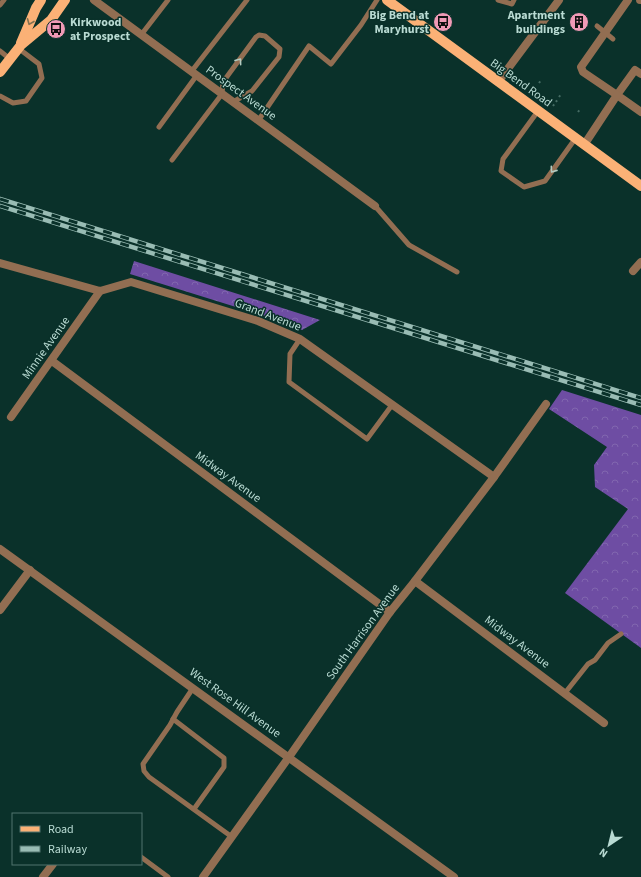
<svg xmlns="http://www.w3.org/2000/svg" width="641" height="877" font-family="'Source Sans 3',sans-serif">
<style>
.forest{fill:url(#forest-crowns)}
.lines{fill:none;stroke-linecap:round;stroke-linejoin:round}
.path{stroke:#456b63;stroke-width:2;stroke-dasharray:2 3;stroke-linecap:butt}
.lane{stroke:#926e52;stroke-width:5}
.street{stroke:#926e52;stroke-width:8}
.primary{stroke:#fbb176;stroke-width:10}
.rail-casing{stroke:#99bcb4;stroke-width:4.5}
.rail{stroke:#0a312a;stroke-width:3;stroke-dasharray:9;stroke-linecap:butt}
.oneway{stroke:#827150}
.oneway2{stroke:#b3cbc0}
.labels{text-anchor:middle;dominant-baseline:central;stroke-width:3;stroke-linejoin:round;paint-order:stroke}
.poi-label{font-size:12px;font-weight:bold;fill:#b9dbd3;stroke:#0a312a;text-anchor:end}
.street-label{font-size:12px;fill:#b9dbd3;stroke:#0a312a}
</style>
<defs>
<pattern id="forest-crowns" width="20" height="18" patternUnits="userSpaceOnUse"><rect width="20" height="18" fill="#6e4da3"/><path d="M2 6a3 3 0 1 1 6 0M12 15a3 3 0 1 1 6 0" fill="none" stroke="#8166af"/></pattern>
</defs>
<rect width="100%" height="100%" fill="#0a312a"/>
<g class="forest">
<path d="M134,261L320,320L302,330L287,323L130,274Z"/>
<path d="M562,390L641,415V648L565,593L628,509L595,487L594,465L607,447L549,409Z"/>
</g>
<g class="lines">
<g class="path">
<path d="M539,83L542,79"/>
<path d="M559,97L562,93"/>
<path d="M553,106L558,99"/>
<path d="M578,112L581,108"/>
</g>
<g class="lane">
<path d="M498,0L512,4L514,0"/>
<path d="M0,5L4,0"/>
<path d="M597,26L613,39"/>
<path d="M141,35L168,0"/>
<path d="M0,51L10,59"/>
<path d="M191,72L247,0"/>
<path d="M0,96L13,103L26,101L42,78L39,64L18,48"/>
<path d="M538,111L503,159L501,171L524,187L545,181L575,139"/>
<path d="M258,121L309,46L331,64L361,25L377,0"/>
<path d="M159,127L197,75"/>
<path d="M172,160L222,94L223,82L256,37L259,35L265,36L280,49L279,57L252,91L233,102"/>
<path d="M375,206L409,245L457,272"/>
<path d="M300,339L290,354L289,382L367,439L392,405"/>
<path d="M193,688L177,712L170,725L143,764L144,771L149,777L232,837"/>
<path d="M565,693L588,664L595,660L608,643L621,634"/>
<path d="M173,719L224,758V767L194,809"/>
<path d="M141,857L168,877"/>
</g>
<g class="street">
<path d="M94,0L375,206"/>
<path d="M640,0H641"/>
<path d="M641,74L635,70L617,95L641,112"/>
<path d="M498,82L559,0"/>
<path d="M584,145L617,95L583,72L581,67L628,0"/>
<path d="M0,263L100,291L131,282L258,321L300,339L494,477"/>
<path d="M633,271L641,262"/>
<path d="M52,361L390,612"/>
<path d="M11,417L100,291"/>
<path d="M0,549L454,877"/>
<path d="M415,581L604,723"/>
<path d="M0,610L30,570"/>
<path d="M43,877L53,864"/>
<path d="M203,877L289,757L390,612L415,581L494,477L546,404"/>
</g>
<g class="primary">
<path d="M387,0L641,186"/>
<path d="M21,43L36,8L41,0"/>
<path d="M0,72L21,45L51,20L65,0"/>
</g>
<g class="rail-casing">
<g id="rail">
<path d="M0,199L641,398"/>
<path d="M0,206L641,405"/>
</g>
</g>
<use href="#rail" class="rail"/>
</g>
<defs><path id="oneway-chevron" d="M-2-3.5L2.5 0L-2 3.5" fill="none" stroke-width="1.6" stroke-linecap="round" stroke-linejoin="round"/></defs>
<use class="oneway" href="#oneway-chevron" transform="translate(30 22) rotate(112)"/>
<g class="oneway2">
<use href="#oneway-chevron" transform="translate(239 61) rotate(-54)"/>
<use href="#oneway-chevron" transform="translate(553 170) rotate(125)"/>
</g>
<defs>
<g id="bus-disc" transform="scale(1)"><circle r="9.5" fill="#f09ab6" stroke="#0a312a"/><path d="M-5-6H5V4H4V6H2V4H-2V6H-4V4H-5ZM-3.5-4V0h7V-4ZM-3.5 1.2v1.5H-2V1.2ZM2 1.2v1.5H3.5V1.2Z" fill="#111"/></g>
<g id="building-disc" transform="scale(1)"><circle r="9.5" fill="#f09ab6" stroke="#0a312a"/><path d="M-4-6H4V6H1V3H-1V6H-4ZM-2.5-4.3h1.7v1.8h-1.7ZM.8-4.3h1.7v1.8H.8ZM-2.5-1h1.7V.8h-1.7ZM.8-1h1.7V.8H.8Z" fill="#111"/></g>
</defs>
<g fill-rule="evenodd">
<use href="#bus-disc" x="443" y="22"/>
<use href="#building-disc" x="579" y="22"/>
<use href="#bus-disc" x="56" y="29"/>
</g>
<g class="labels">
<g class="poi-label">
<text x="429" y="15">Big Bend at<tspan x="429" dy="14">Maryhurst</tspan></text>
<text x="565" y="15">Apartment<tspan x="565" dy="14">buildings</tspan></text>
<text x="70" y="22" text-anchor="start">Kirkwood<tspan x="70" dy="14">at Prospect</tspan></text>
</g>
<g class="street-label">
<text transform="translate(521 83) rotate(36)">Big Bend Road</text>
<text transform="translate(241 93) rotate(36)">Prospect Avenue</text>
<text transform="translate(268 315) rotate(21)">Grand Avenue</text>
<text transform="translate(46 348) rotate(-55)">Minnie Avenue</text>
<text transform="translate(228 477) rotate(36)">Midway Avenue</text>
<text transform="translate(363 632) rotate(-54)">South Harrison Avenue</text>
<text transform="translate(517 642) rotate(37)">Midway Avenue</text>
<text transform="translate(235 703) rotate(36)">West Rose Hill Avenue</text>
</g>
</g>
<rect x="12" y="813" width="130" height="52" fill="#0a312a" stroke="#50756e"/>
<rect x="20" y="826" width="20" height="6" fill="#fbb176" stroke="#50756e"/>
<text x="48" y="833" font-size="12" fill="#b9dbd3">Road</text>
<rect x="20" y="846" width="20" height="6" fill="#99bcb4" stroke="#50756e"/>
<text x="48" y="853" font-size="12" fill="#b9dbd3">Railway</text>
<g transform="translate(609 845) rotate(215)" stroke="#0a312a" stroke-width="3" paint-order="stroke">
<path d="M0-3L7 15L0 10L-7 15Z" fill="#b9dbd3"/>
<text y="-6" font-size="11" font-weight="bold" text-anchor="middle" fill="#b9dbd3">N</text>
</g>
</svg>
